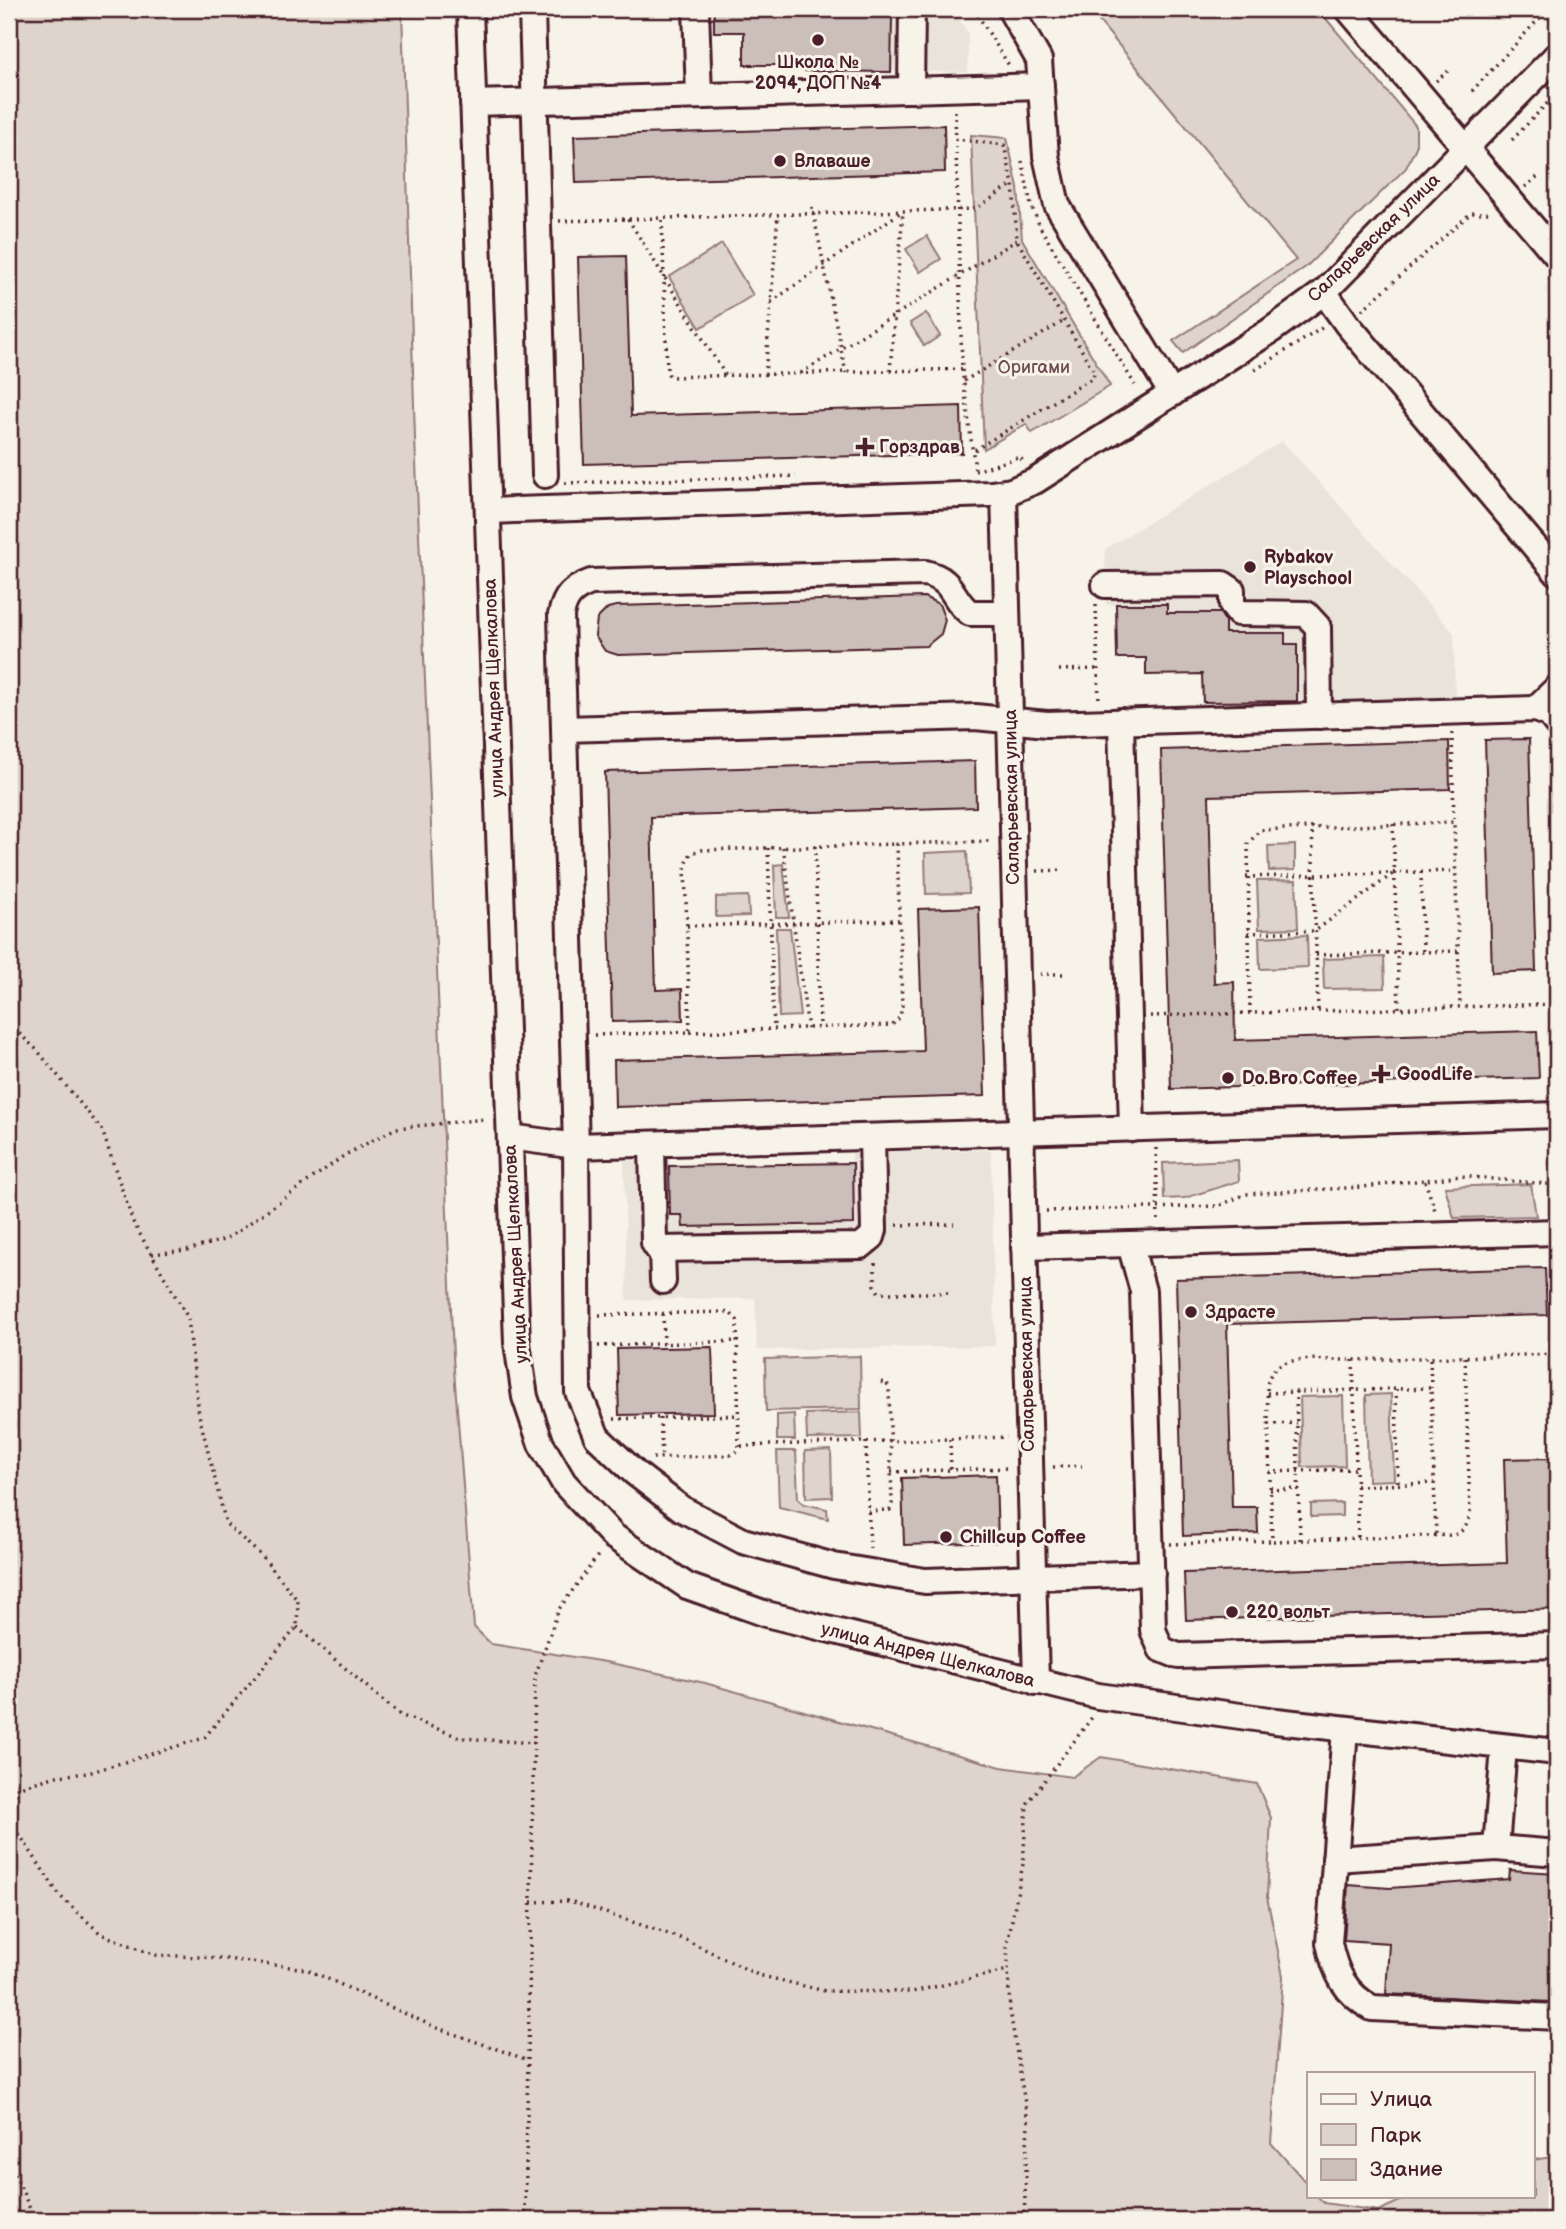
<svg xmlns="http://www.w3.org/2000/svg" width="1566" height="2229" font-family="'Balsamiq Sans',sans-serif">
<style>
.built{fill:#eae3da}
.green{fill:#ded4cc;stroke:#947a7c;stroke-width:2}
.building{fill:#ccbfb9;stroke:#4a1f2b;stroke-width:2}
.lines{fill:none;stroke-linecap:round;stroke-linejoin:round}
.minor-casing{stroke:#4a1f2b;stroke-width:30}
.path{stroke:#4a1f2b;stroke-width:3.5;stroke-dasharray:2 5;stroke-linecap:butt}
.minor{stroke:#f7f3e8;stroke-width:24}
.poi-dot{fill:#4a1f2b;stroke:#f7f3e8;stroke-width:2.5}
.labels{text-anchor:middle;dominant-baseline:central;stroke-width:6;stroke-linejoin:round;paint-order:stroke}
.poi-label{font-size:18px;font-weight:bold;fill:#4a1f2b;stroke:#f7f3e8;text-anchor:start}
.street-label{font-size:18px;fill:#4a1f2b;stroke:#f7f3e8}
.park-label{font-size:18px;fill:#6f4c53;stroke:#f7f3e8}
</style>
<rect width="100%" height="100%" fill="#f7f3e8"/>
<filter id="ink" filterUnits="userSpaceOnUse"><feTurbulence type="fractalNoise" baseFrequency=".0143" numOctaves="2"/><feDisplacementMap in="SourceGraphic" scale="14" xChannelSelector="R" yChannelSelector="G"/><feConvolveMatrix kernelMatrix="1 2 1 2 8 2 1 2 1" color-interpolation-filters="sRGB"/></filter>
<g filter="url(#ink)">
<g class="built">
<path d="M714,9H953L968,33V72L805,71L804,65H744V32H714Z"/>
<path d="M1282,441L1454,633L1455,699L1203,702L1202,674L1146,675V658H1117L1116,605L1106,604L1105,549Z"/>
<path d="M991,1150L995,1346L757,1350L755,1298L627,1300L624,1161L669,1160L670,1166L852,1163V1153Z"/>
</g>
<g class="green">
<path d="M9,9H402L415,438L453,1357L474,1627L491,1644L606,1662L705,1683L1001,1767L1072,1777L1101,1757L1257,1784L1271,1818L1267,1897L1283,1976L1271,2143L1309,2186V2196H1317L1324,2203L1378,2211L1411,2196H1533V2160L1557,2156V2220H9Z"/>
<path d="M1089,9H1318L1416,126V147L1406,168L1342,231L1307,266L1183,353L1173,341L1296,260Z"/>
<path d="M971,135L1007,138L1018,188L1022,239L1110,386L1032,433L1026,424L984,449Z"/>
<path d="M927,236L941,259L920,272L906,249Z"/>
<path d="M722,244L753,295L700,328L669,277Z"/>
<path d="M926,313L940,336L924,346L910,323Z"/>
<path d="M1295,845V870L1269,871L1268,846Z"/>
<path d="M967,851L969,893L926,894L925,853Z"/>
<path d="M783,864L789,917H776L774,865Z"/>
<path d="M1296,880L1298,928L1259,929L1257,881Z"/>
<path d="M748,896L749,916L716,917V897Z"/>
<path d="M776,928H790L800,1016L779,1017Z"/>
<path d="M1307,935L1308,967L1260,969L1259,937Z"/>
<path d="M1384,957L1385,988L1324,989L1323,959Z"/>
<path d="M1238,1160L1239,1181L1185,1198L1164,1199L1163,1163Z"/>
<path d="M1531,1184L1536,1216L1454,1218L1445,1187Z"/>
<path d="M860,1356L861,1409L766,1411L765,1359Z"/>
<path d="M1391,1394L1394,1480L1368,1481L1366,1395Z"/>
<path d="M1343,1396L1345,1466L1302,1467L1300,1397Z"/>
<path d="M861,1412L862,1438L807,1439L806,1414Z"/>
<path d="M794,1414L795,1440H777V1415Z"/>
<path d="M831,1450L832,1497L806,1498L805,1451Z"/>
<path d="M777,1451H796L798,1499L804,1504L827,1509L828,1519L779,1507Z"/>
<path d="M1342,1503V1516L1311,1517V1504Z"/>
</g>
<g class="building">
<path d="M714,9H879L880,17H892L891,72L805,71V65H744V32H714Z"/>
<path d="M944,125L945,172L576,183L574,136Z"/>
<path d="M626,256L631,416L961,406L962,453L584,464L578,257Z"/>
<path d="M924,597L939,604L945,620L941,634L926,646L618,655L605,651L595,636L597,619L608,608L616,606Z"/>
<path d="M1116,604H1167V613H1220L1225,621V633H1285V644H1297V701L1203,702L1202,674L1146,675V658H1117Z"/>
<path d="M1529,739L1536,971L1492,973L1485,740Z"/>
<path d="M1449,741L1450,789L1209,796L1214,983L1234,982L1235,1040L1537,1031L1539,1078L1171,1089L1161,750Z"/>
<path d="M975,761L976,807L651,817L656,990L682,989L683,1020L612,1022L605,772Z"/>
<path d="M979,907L985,1096L615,1107L614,1060L923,1051L918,909Z"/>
<path d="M853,1163L854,1224L683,1227L682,1215H670L669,1166Z"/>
<path d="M1545,1268L1547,1315L1227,1324L1232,1507H1257L1258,1533L1183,1536L1176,1279Z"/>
<path d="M712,1347L714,1413L619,1415L617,1349Z"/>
<path d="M1551,1458L1555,1609L1186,1620L1184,1573L1507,1563L1504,1459Z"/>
<path d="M996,1475L998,1542L904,1545L902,1478Z"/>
<path d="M1510,1870L1557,1873L1550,2002L1386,1994L1389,1943L1344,1940L1348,1885L1390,1888L1509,1879Z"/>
</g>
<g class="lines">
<g class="minor-casing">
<g id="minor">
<path d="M470,9L517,1343L525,1397L541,1444L564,1483L613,1536L687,1586L766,1614L1098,1696L1276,1721L1557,1752"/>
<path d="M532,9L545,475"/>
<path d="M696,9L699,96"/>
<path d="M1010,9L1039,60L1046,156L1057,205L1172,394"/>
<path d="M1348,9L1557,256"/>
<path d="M911,90L912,9"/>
<path d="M473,103L1041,86"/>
<path d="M1324,292L1347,324L1557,573"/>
<path d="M1004,493L1036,1682"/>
<path d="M488,511L991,494L1011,491L1035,481L1270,331L1324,292L1557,55"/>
<path d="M1105,585L1223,584L1232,590V605L1238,613L1306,614L1318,627L1319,716"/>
<path d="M1535,709L1557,688"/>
<path d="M1121,721L1132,1129"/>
<path d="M564,729L561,615C565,596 572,589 591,582L925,573C956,580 950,599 970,613H1007"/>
<path d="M510,1137L576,1146L1557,1115"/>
<path d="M652,1144L654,1243L658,1249L861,1246L872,1237L874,1230L872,1137"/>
<path d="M1130,1244L1143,1291L1153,1630L1161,1649L1178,1656L1557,1645"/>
<path d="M1024,1247L1557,1232"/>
<path d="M662,1250L663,1281"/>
<path d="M1152,1573L925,1581L834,1566L743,1541L682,1509L635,1473L597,1437L578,1392L576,1146L564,729L975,717L1047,724L1535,709L1549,714L1557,724"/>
<path d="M1345,1729L1329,1943C1335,1972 1345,1994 1372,2008L1557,2017"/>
<path d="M1504,1747L1496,1848L1557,1853"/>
<path d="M1335,1859L1496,1848"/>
</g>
</g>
<g class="path">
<path d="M974,9L1010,67"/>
<path d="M1436,81L1448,71"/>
<path d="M1472,91L1548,9"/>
<path d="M955,111L962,369L975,470"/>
<path d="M955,139L1004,145L1013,184L1017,240L1095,373L1091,379L973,451"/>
<path d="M1512,140L1557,93"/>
<path d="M1022,161L1031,205L1040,227L1135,385"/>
<path d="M1525,187L1537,177"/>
<path d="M812,207L846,373"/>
<path d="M628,219L726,376"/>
<path d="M559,221L662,218"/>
<path d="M771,302L901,212"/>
<path d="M1362,310L1471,213H1492"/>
<path d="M962,369L670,377L667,372L662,218L976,209L1013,184"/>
<path d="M1255,370L1322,328"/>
<path d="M890,371L903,211"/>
<path d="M801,373L1017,240"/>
<path d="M765,375L778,215"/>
<path d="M964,381L1064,321"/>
<path d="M975,471L1020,457L1024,463"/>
<path d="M565,483L796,476"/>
<path d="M1096,605L1099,702"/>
<path d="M1059,670L1098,669"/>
<path d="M1452,733L1454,822"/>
<path d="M1393,824L1399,1009"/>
<path d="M1312,826L1318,1011"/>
<path d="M815,846L820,1028"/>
<path d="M783,847L808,1029"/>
<path d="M768,848L774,1030"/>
<path d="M1037,871L1065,870"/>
<path d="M1421,872L1423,952"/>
<path d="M1246,877L1456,871"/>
<path d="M687,926L900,920"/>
<path d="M1248,933L1315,931L1394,873"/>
<path d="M1316,955L1458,951"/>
<path d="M1040,974H1068"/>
<path d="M1250,1013L1248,844L1260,830L1454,822L1460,1007"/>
<path d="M1150,1016L1557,1004"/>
<path d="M9,1024L37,1050L102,1130L133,1222L188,1318L199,1415L226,1524L263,1557L298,1601L297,1627L204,1738L88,1773L57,1776L16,1788L14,1826"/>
<path d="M690,1032L892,1025L900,1017L902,1006L897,844L991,841"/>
<path d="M594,1035L690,1032L685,867L691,853L702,850L897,844"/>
<path d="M1156,1148L1158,1220"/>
<path d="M1425,1181L1436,1213"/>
<path d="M1046,1211L1218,1206L1246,1194L1363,1187L1461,1176L1557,1185"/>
<path d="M897,1225L954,1224"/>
<path d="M152,1254L187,1250L227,1239L345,1155L396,1128L486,1119"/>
<path d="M875,1263V1285L879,1293H950"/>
<path d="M663,1314L664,1343"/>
<path d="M599,1315L724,1312L730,1313L737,1320L739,1450L732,1455L653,1458"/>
<path d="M598,1346L737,1341"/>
<path d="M1465,1357L1470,1514C1468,1525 1464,1531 1454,1535L1272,1541L1267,1385C1269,1376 1273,1368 1282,1364C1301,1356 1331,1361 1352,1360C1420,1358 1489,1356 1557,1354"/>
<path d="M1430,1359L1431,1388"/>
<path d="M1353,1360L1358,1538"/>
<path d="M1396,1389L1398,1484"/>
<path d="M1267,1393L1296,1392"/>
<path d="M660,1418L662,1457"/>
<path d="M614,1419L740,1415"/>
<path d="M1268,1424L1297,1423"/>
<path d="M950,1439L951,1470L1008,1468"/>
<path d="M866,1442L870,1551"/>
<path d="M741,1446L1007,1437"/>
<path d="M1053,1467L1082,1466"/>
<path d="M891,1472L951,1470"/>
<path d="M1269,1472L1356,1469"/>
<path d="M1356,1486L1434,1483"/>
<path d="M1270,1490L1299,1489"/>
<path d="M868,1511L890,1510L892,1504L889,1388L887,1383L879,1382"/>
<path d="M1300,1540L1296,1392L1431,1388L1436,1536"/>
<path d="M1170,1544L1271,1541"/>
<path d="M297,1627L400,1715L462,1738L534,1743"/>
<path d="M9,1826H14L59,1895L101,1934L156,1955L219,1958L306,1969L437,2028L528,2060"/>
<path d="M531,1902L570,1901L686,1940L758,1975L825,1991L912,1992L1008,1970"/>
<path d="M9,2161L35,2220"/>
<path d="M525,2220L535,1676L559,1609L599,1554"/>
<path d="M1024,2220L1028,2122L1010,2011L1007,1945L1023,1864L1027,1804L1093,1716"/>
</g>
<use href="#minor" class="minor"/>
</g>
</g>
<g class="poi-dot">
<circle cx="818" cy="40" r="7"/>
<circle cx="780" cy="161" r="7"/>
<path d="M861.5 436.5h7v7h7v7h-7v7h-7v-7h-7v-7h7z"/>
<circle cx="1250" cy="567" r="7"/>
<path d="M1377.5 1063.5h7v7h7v7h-7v7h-7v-7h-7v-7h7z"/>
<circle cx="1228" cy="1078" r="7"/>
<circle cx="1191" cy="1312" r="7"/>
<circle cx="946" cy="1537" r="7"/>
<circle cx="1232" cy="1612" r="7"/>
</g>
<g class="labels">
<g class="poi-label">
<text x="818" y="62" text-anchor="middle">Школа №<tspan x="818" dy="21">2094, ДОП №4</tspan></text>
<text x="794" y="161">Влаваше</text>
<text x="879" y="447">Горздрав</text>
<text x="1264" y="557">Rybakov<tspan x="1264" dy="21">Playschool</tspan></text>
<text x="1397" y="1074">GoodLife</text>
<text x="1242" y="1078">Do.Bro Coffee</text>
<text x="1205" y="1312">Здрасте</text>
<text x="960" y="1537">Chillcup Coffee</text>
<text x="1246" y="1612">220 вольт</text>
</g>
<g class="street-label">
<text transform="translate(1374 238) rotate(-44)">Саларьевская улица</text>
<text transform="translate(494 688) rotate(-92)">улица Андрея Щелкалова</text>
<text transform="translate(1012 797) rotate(-91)">Саларьевская улица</text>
<text transform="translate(516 1254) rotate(-93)">улица Андрея Щелкалова</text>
<text transform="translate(1027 1364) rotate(-91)">Саларьевская улица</text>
<text transform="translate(928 1655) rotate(14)">улица Андрея Щелкалова</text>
</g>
<g class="park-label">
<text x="1034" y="367">Оригами</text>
</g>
</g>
<rect width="1566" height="2229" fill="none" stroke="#f7f3e8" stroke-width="35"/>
<rect x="18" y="18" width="1531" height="2194" fill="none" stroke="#4a1f2b" stroke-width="2.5" filter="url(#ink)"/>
<rect x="1307" y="2072" width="228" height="126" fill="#f7f3e8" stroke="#b29e9c" stroke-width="2"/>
<rect x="1321" y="2094" width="35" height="10" fill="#f7f3e8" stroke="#b29e9c" stroke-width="2"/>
<text x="1370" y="2106" font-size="21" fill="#4a1f2b">Улица</text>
<rect x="1321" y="2124" width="35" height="21" fill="#ded4cc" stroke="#b29e9c" stroke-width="2"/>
<text x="1370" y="2142" font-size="21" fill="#4a1f2b">Парк</text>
<rect x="1321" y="2159" width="35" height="21" fill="#ccbfb9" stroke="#b29e9c" stroke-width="2"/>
<text x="1370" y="2176" font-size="21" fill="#4a1f2b">Здание</text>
</svg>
